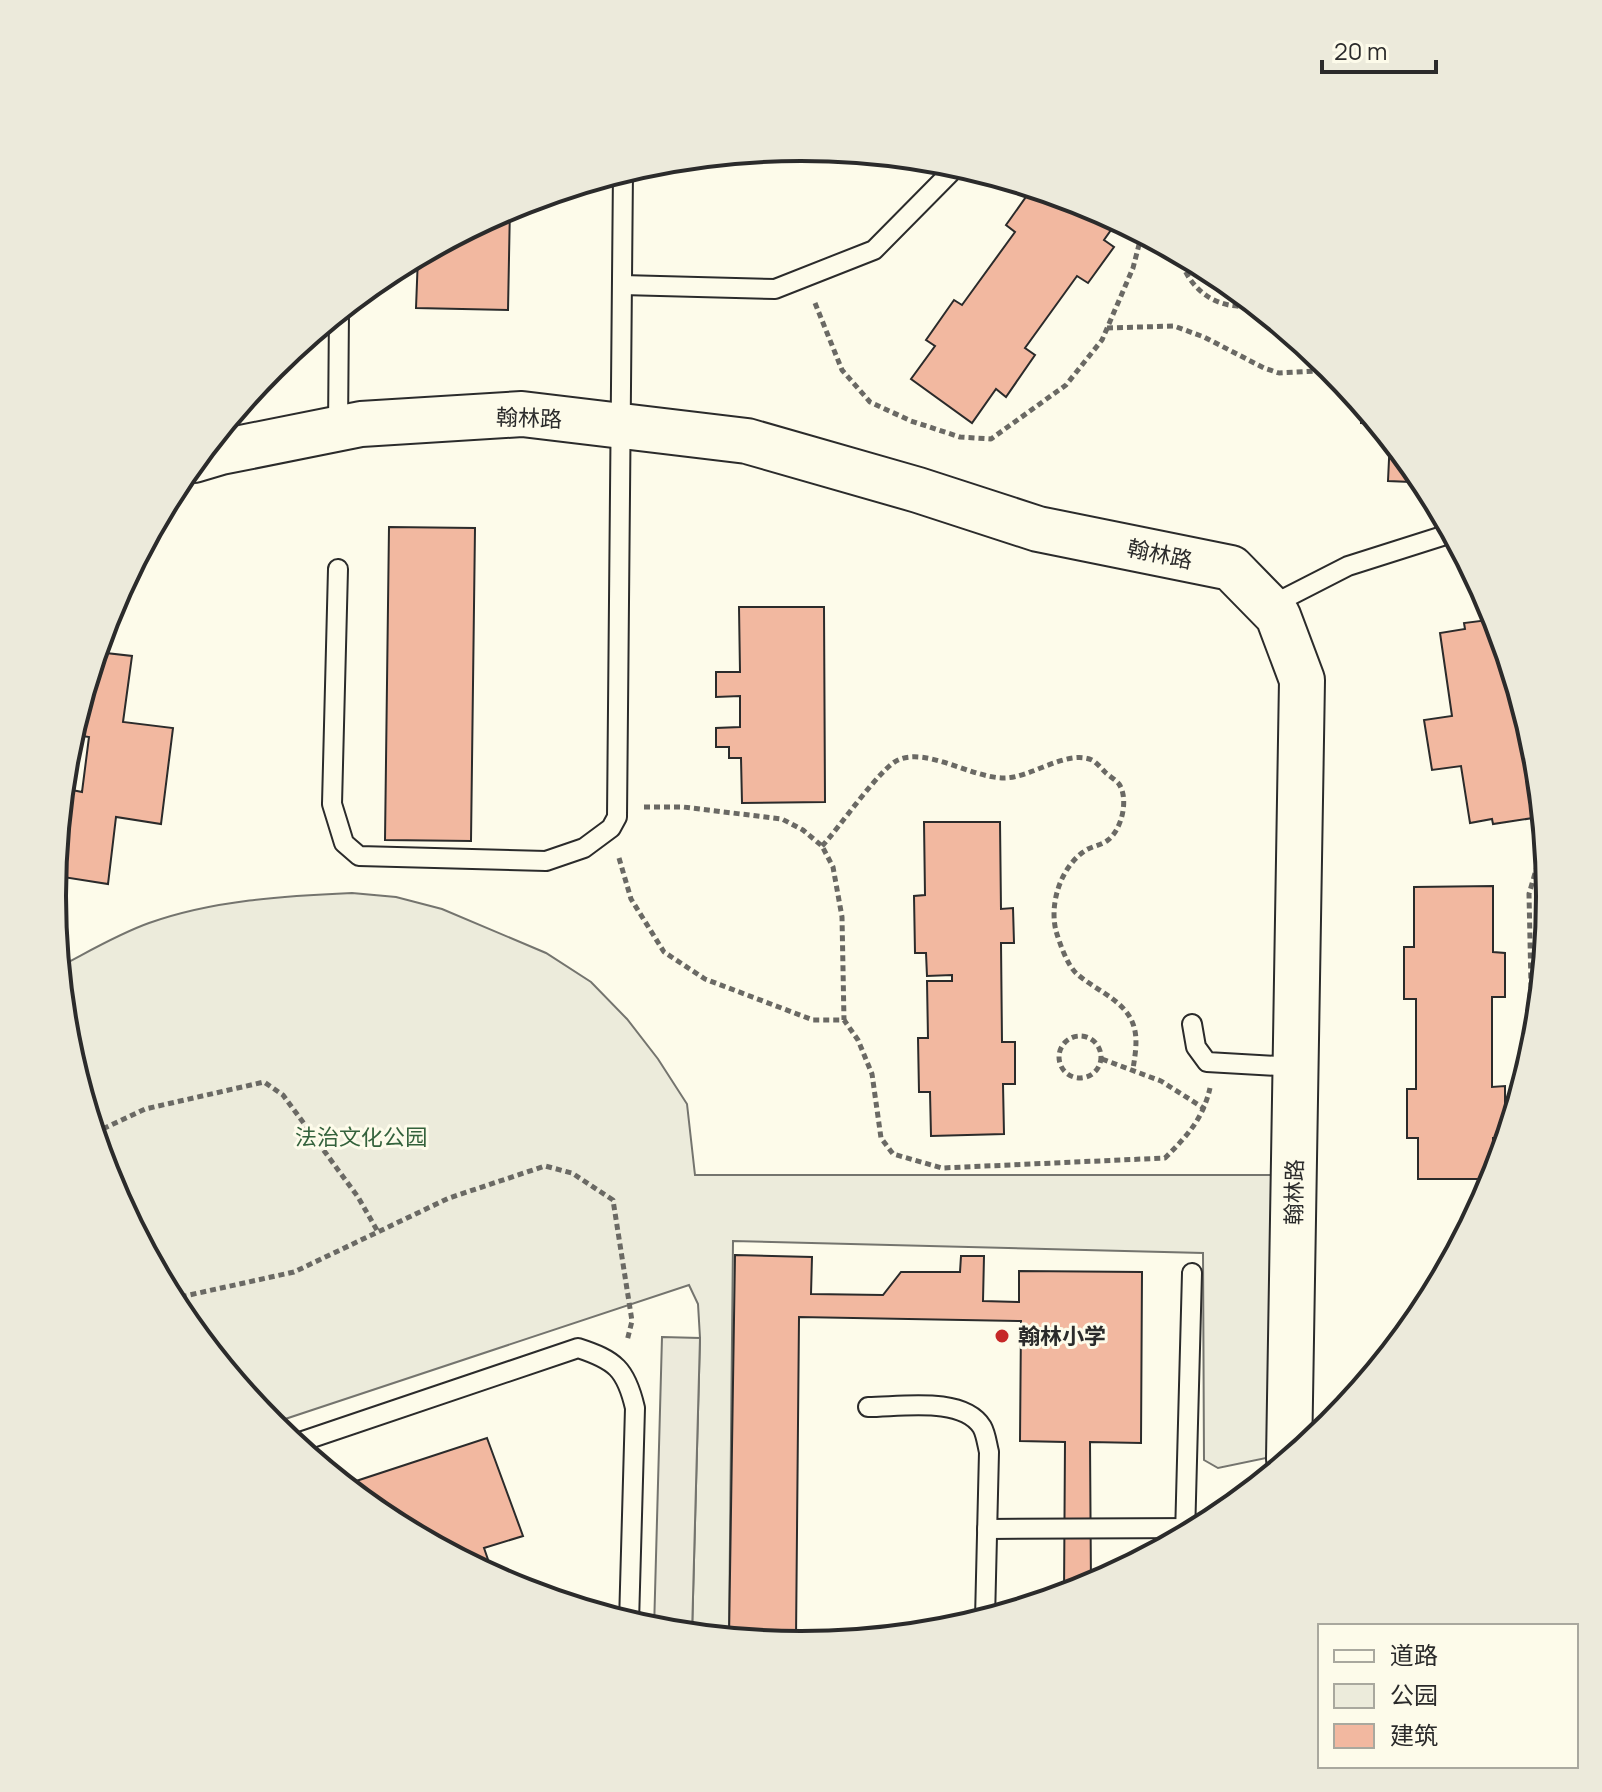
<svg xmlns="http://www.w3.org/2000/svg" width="1602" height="1792" font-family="Manrope,'Noto Sans SC',sans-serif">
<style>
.green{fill:#ecebdb;stroke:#74746e;stroke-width:2}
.parking{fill:#eceadb;stroke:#74746e;stroke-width:2}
.building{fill:#f2b8a0;stroke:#2b2b2b;stroke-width:2}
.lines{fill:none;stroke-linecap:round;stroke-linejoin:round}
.service-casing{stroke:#2b2b2b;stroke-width:22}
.secondary-casing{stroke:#2b2b2b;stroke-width:48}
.path{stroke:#6a6964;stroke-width:5;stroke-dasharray:6 4;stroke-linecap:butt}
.service{stroke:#fdfbea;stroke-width:18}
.secondary{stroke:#fdfbea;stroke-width:44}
.poi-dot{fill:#c62828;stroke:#fdfbea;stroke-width:3}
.labels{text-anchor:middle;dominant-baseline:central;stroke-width:6;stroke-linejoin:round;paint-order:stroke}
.street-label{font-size:22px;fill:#2b2b2b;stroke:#fdfbea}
.park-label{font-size:22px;fill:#34623c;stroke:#fdfbea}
.poi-label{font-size:22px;font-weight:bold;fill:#2b2b2b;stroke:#fdfbea;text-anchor:start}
.rim{fill:none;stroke:#2b2b2b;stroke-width:4}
</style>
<rect width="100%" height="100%" fill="#fdfbea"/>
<path class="green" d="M352,893L396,897L442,909L546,953L591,982L627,1019L658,1059L687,1104L695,1175H1283L1271,1457L1218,1468L1204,1460L1203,1253L733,1241L729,1638L692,1634L700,1338L698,1304L689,1285L270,1424L178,1312L109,1182L66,1042L59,967C88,952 118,934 149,923C214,900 284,896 352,893Z"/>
<path class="parking" d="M662,1337L700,1338L692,1634L654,1630Z"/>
<g class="building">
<path d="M1033,187L1088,204L1118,220L1104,240L1114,247L1088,283L1077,276L1025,348L1035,355L1006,397L996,389L972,423L911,379L935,346L926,340L954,300L962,305L1015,232L1006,225Z"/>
<path d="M510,206L508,310L416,308L418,256Z"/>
<path d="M1361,404L1378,424L1361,423Z"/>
<path d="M1390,438L1424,480L1428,487H1412L1411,482L1388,481Z"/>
<path d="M389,527L475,528L471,841L385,840Z"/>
<path d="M739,607H824L825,802L742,803L741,758H729V747H716V728L740,727V696L716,697V672H740Z"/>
<path d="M1496,619L1536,750L1537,761H1532L1540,817L1493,824L1492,819L1470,823L1461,766L1432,770L1424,720L1452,716L1440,633L1465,629L1464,623Z"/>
<path d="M97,652L132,656L123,722L173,728L161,824L116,817L108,884L63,877L64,868L55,867L62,799L71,800L72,790L82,792L89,737L76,735L77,714Z"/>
<path d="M924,822H1000L1001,909L1013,908L1014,943H1001L1002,1042H1015V1084H1003L1004,1134L931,1136L930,1092H919L918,1038H928L927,981H952V975L927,976L926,953H915L914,896L925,895Z"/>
<path d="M1493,886V952L1505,953V997H1492V1087L1505,1086V1138H1493V1179H1418V1138H1407V1089H1416V999H1404V947H1414V887Z"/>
<path d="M735,1255L812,1257L811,1294L883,1295L901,1272H960L961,1256H984L983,1301L1019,1302V1271L1142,1272L1141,1443L1090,1442L1091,1586L1064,1595L1065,1442L1020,1441L1021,1321L799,1317L796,1639H805V1645L729,1638Z"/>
<path d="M487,1438L523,1536L484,1548L494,1577L385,1519L344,1485Z"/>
</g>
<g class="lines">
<g class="service-casing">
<g id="service">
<path d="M622,285L775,289L874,250L958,165"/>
<path d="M338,428L339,311"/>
<path d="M338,569L332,804L344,843L359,856L546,861L584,848L611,828L617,817L623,171"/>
<path d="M1268,607L1348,566L1452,533"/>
<path d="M1192,1024L1196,1047L1207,1062L1296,1067"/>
<path d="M868,1407C900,1407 963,1396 982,1427C986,1434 987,1444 989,1452L985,1619"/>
<path d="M294,1444L578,1348C615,1360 626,1369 635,1408L629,1623"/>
<path d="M987,1529L1200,1528"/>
<path d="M1185,1536L1192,1273"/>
</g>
</g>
<g class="secondary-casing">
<path id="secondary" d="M194,460L221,452L361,424L522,414L747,441L918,490L1038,529L1231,568L1278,616L1302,680L1289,1459"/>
</g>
<g class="path">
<path d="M1179,253C1187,290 1218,312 1256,305"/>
<path d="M815,303L842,370L870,402L911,421L960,437L991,439L1066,385L1102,340L1133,268L1142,233"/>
<path d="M1107,328L1174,326L1204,337L1264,368L1279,373L1333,370"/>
<path d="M644,807H683L782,819L803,830L822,846L833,867L842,917L844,1020"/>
<path d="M822,846C840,827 880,768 898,760C927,747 972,778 1004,778C1031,778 1067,749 1092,760C1096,762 1102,769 1105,772C1109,776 1116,780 1119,784C1129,799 1122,829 1108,840C1102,845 1093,846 1086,850C1061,866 1049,903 1056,931C1060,944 1067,965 1077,974C1095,990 1127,1001 1134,1027C1138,1040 1135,1056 1133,1069"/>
<path d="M619,858L631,899L664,952L705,979L813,1020H844L858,1040L872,1074L881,1138L893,1154L942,1168L1165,1158C1187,1136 1203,1119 1210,1088"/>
<circle cx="1080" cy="1057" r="21"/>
<path d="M1531,1058L1527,1025L1531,986L1529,894L1540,856L1545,849"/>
<path d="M1102,1059L1161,1081L1205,1109"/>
<path d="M94,1133L145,1109L264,1082L283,1095L358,1197L378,1232"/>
<path d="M171,1299L294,1272L449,1198L545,1166L572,1173L613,1200L632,1321L627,1341"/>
</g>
<use href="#service" class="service"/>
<use href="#secondary" class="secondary"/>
</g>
<circle class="poi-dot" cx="1002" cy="1336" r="8"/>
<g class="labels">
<g class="street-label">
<text transform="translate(529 418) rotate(2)">翰林路</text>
<text transform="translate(1160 554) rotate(12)">翰林路</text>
<text transform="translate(1294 1192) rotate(-89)">翰林路</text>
</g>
<g class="park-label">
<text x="361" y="1137">法治文化公园</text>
</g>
<g class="poi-label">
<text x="1018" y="1336">翰林小学</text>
</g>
</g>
<path d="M0 0H1602V1792H0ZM66 896a735 735 0 1 1 1470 0a735 735 0 1 1-1470 0Z" fill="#eceadb" fill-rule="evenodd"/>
<path class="rim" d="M66 896a735 735 0 1 1 1470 0a735 735 0 1 1-1470 0Z"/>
<rect x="1318" y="1624" width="260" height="144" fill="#fdfbea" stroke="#a9a89e" stroke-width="2"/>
<rect x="1334" y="1650" width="40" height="12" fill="#fdfbea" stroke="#a9a89e" stroke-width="2"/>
<text x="1390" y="1664" font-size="24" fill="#2b2b2b">道路</text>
<rect x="1334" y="1684" width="40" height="24" fill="#ecebdb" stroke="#a9a89e" stroke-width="2"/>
<text x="1390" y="1704" font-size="24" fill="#2b2b2b">公园</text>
<rect x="1334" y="1724" width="40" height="24" fill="#f2b8a0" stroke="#a9a89e" stroke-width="2"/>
<text x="1390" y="1744" font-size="24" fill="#2b2b2b">建筑</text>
<path d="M1322 60v12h114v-12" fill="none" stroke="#2b2b2b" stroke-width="4"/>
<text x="1334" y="60" font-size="24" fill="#2b2b2b" stroke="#fdfbea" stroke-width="6" paint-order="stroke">20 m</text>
</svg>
